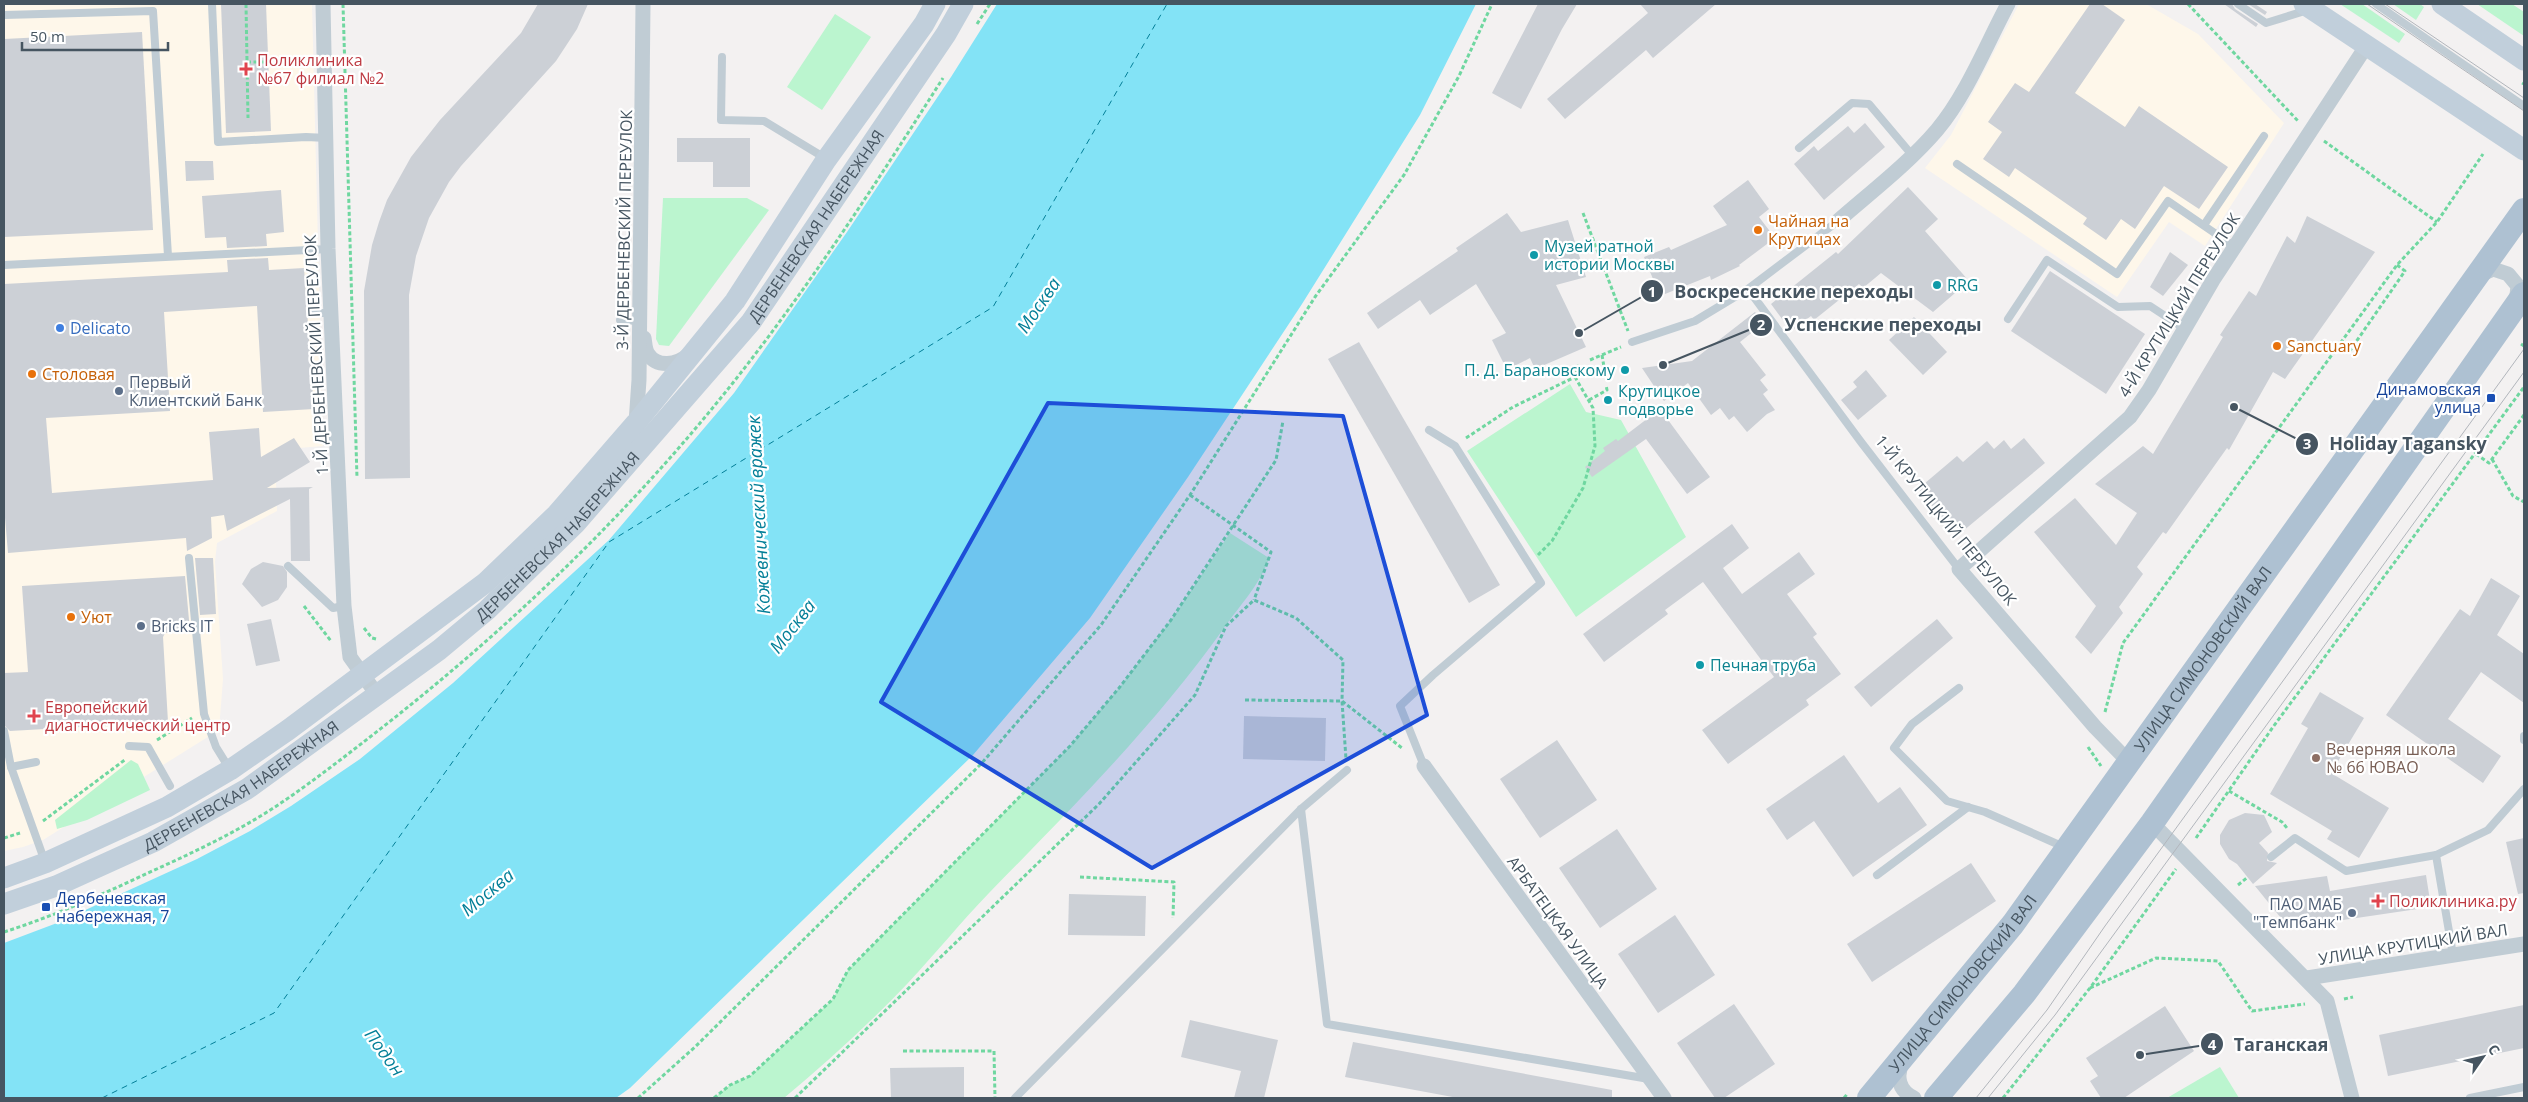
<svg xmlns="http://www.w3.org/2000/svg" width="2528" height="1102" font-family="'Open Sans',sans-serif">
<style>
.commercial{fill:#fef7ea}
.green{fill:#bbf5cf}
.water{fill:#83e3f6}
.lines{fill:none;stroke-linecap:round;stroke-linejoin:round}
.ferry{stroke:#037f98;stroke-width:1;stroke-dasharray:6 5;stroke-linecap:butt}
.building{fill:#ccd0d6}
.path{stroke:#6fd7a0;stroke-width:3;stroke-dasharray:4 2.5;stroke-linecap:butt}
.lane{stroke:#c0ccd4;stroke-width:8}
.street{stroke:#c0ccd4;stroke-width:15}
.secondary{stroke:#c1cfdb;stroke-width:21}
.primary{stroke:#aec1d2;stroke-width:24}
.tram{stroke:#b2b6bc;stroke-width:1}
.marked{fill:#1d4ed8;fill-opacity:0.2;stroke:#1d4ed8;stroke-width:4;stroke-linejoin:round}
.health-dot{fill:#e0444e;stroke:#fff;stroke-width:2}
.food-dot{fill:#e8710a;stroke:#fff;stroke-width:2}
.culture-dot{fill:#0f9aa8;stroke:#fff;stroke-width:2}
.shop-dot{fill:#3f7fe0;stroke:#fff;stroke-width:2}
.service-dot{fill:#5c6f8a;stroke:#fff;stroke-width:2}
.transit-dot{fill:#1a4fb4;stroke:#fff;stroke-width:2}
.education-dot{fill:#8d6e63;stroke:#fff;stroke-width:2}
.labels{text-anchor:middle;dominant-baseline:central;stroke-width:4.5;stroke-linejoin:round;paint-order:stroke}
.health-label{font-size:16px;fill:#be3a42;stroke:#fff;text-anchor:start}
.food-label{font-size:16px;fill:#c56008;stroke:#fff;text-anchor:start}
.street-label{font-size:16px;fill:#465561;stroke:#fff}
.culture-label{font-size:16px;fill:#0d838f;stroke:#fff;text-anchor:start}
.shop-label{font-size:16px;fill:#366cbe;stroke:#fff;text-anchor:start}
.service-label{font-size:16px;fill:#4e5e75;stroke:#fff;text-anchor:start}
.transit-label{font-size:16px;fill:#164399;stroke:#fff;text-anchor:end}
.education-label{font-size:16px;fill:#785e54;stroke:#fff;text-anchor:start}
.water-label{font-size:18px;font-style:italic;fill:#037f98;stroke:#fff}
.leader{fill:none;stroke:#465561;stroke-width:2}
.callout-dot{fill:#465561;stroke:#fff;stroke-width:2}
.mark-label{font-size:15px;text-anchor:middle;font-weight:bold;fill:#fff}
.callout-label{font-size:18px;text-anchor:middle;font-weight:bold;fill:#465561;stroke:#fff;stroke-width:4.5;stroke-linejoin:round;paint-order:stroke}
</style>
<rect width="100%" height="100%" fill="#f3f1f1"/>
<g class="commercial">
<path d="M4,4H312L323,446L275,450L277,511L217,543L215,562L223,679L219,730L43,840L23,847L4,851Z"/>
<path d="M2019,4H2146L2198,34L2284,123L2205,246L2169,222L2117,297L1925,168L1951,135Z"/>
</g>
<g class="green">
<path d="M2340,4H2362L2405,34L2399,43Z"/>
<path d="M2393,4H2420L2424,7L2416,20Z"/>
<path d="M2477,4H2512L2524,12V36Z"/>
<path d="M835,14L871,37L822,110L787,87Z"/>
<path d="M663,198H747L769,210L669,346L659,345L656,339Z"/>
<path d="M1570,384L1586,412L1621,420L1686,537L1576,617L1467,451Z"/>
<path d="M1230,533L1269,558C1260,585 1240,605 1224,628C1156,724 1071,809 989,893C961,922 936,953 908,983C869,1024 827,1062 784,1098H714L730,1085L750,1076L833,999L848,970L1070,746L1119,688L1171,620Z"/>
<path d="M131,760L138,764L150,790L87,820L57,829L55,820Z"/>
<path d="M2220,1067L2239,1098H2167Z"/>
</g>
<path class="water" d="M997,4H1476L1420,115L1302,304L1188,477L1090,618L973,755L630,1088L616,1098H4V943L57,923L197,859L250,831L291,806L360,759L453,683L609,540L734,393L847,232L951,77Z"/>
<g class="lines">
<path class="ferry" d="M102,1098L274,1013L609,542L993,307L1167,4"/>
</g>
<g class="building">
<path d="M221,4H266L271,131L226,133Z"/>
<path d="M538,4H588L577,29L556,61L461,166L449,182L429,218L416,256L409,295L410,478L365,479L364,291L372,245L379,222L387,200L411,157L440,120L521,33Z"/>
<path d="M1538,4H1577L1562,29L1521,109L1492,93Z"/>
<path d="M1640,4H1716L1653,58L1646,50L1565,119L1547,99L1648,13Z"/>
<path d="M2090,4H2102L2125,20L2075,93L2125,127L2139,106L2228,167L2199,209L2164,186L2135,229L2121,219L2106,240L2083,224L2087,218L2015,168L2009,177L1983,159L2002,132L1988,122L2015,83L2029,92Z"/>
<path d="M2224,4H2232L2235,9L2258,24L2256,27Z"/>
<path d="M2248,4H2255L2267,12L2265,15Z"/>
<path d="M142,32L153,230L4,237V39Z"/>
<path d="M1865,123L1885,147L1824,200L1794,164L1814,146L1818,151L1848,126L1854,133Z"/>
<path d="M677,138H750V187H713V162H677Z"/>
<path d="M185,161H213L214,180L186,181Z"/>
<path d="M1748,180L1769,209L1759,217L1775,238L1739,265L1740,266L1711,280L1710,276L1660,296L1644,257L1669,247L1671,250L1727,225L1713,206Z"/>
<path d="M1908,187L1938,219L1925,231L1969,281L1933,312L1881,273L1863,288L1859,284L1814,320L1811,316L1791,331L1771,304L1836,252L1838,254Z"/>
<path d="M281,190L284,232L266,234L267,246L227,248L226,237L205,238L202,196Z"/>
<path d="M1507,213L1521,232L1568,220L1586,277L1556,285L1586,347L1535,369L1530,358L1507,370L1492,340L1506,333L1476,284L1430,315L1420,300L1378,329L1367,313L1458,251L1456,248Z"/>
<path d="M2307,216L2375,252L2285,379L2273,372L2229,450L2227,448L2166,534L2163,532L2137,567L2143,574L2119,607L2123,613L2091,654L2075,637L2096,606L2034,532L2075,498L2116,545L2137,513L2095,484L2143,446L2153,454L2223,337L2220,335L2249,291L2256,296L2287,236L2295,243Z"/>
<path d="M2170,252L2188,265L2163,296L2150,287Z"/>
<path d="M268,258L269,270L304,268L314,409L263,412L257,306L164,312L170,411L46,418L52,493L213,480L209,432L259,428L261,457L294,438L310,462L267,488L313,487L309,489L310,561H291L290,499L227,531L224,515L211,517L212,538L187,551L186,538L8,553L4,506V284L228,272L227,260Z"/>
<path d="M2050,271L2145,334L2106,394L2011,331Z"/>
<path d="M1755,312L1764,323L1740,342L1766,375L1760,380L1768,390L1763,394L1775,410L1767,414L1747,432L1734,416L1729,420L1720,408L1711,415L1688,383L1664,401L1642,368L1692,361Z"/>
<path d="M1914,317L1947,352L1923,375L1889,340Z"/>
<path d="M1359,342L1500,585L1469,603L1328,359Z"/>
<path d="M1866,370L1887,396L1858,420L1841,400L1857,387L1853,382Z"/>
<path d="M1660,409L1710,477L1687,494L1646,439L1592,477L1585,467L1605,451L1603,448L1616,439L1618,441Z"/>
<path d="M2024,438L2045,463L1957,536L1918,489L1957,456L1963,462L1987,441L1994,449L2004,440L2011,449Z"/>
<path d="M1732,524L1749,548L1723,568L1742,594L1799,552L1815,574L1787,594L1817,634L1813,637L1841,674L1806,700L1809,705L1728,764L1702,730L1774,677L1703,582L1665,610L1668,614L1604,662L1583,634Z"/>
<path d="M195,558H213L216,614L200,615Z"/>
<path d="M263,562L283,566L287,572V587L278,600L262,607L242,584L251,569Z"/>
<path d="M185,576L190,631L165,633L163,637L168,722L10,731L4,725V673L28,672L22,586Z"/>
<path d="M2491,578L2520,596L2497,635L2524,654V703L2481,672L2448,719L2501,756L2483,783L2386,715L2460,609L2470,616Z"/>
<path d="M271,619L280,661L256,666L247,624Z"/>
<path d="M1937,619L1953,638L1871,707L1854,687Z"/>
<path d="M2320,692L2364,718L2331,773L2389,808L2359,858L2327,839L2332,831L2270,794L2308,728L2301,724Z"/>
<path d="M1244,716L1326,718L1325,761L1243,759Z"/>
<path d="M1557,740L1597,800L1540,838L1500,779Z"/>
<path d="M1844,755L1878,803L1900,787L1927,825L1853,877L1814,821L1787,840L1766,809Z"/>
<path d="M2245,813L2264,815L2272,832L2259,843L2268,853L2267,861L2277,863L2253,884L2237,864L2229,859L2220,844V835L2229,820Z"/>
<path d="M1617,829L1657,889L1600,928L1559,868Z"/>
<path d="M2524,838V893L2518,894L2506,842Z"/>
<path d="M1971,863L1996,901L1872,982L1847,944Z"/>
<path d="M2426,875L2431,907L2289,928L2255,886L2327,876L2330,891Z"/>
<path d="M1069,894L1146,896L1145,936L1068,935Z"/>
<path d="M1675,915L1715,975L1658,1013L1618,954Z"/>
<path d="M1734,1004L1775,1064L1724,1098H1715L1677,1043Z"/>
<path d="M2524,1005V1048L2388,1076L2379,1035Z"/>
<path d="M2165,1006L2194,1051L2124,1098H2101L2090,1081L2098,1076L2086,1058Z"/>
<path d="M1190,1020L1278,1040L1264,1098H1234L1241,1071L1181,1057Z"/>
<path d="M1353,1042L1612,1090V1098H1458L1345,1077Z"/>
<path d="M964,1067V1098H891L890,1068Z"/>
</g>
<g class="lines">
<g class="path">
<path d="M246,4L248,118"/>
<path d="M343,4L357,478"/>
<path d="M2188,4L2298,121"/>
<path d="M977,24L990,4"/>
<path d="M247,62H268"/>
<path d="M2522,83L2524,84"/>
<path d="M2324,141L2437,222"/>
<path d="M1583,213L1628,331"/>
<path d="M2521,344L2524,346"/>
<path d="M2338,346L2349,352L2405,271L2397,265"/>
<path d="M1602,355L1605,373"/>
<path d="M1590,360L1621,347"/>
<path d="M1589,400L1607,390L1606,385"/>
<path d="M1466,438L1513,407L1575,377L1579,365"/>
<path d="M2476,454L2489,463L2524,415"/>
<path d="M2492,459L2513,496L2524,502"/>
<path d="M1190,495L1271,552L1254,600"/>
<path d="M1538,555L1552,541L1583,488L1595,446L1593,408L1575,377"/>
<path d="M304,606L331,641"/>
<path d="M364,628L372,638L376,639"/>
<path d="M1245,700L1342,701L1346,759"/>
<path d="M2105,712L2123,643L2397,265L2437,222L2483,154"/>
<path d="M157,740L192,718"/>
<path d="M2088,747L2101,766"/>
<path d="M2229,791L2282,822L2287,828"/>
<path d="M43,821L126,759"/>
<path d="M4,838L20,833"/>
<path d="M2196,838L2273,727L2524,387"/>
<path d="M1080,877L1174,882L1173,918"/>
<path d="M2238,885L2248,877"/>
<path d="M4,932C54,916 101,895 148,873C192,853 235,833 275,807C308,785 339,761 370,737C503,634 627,516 732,384C809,287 877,182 943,78"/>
<path d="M2090,988L2156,958L2218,961L2252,1011L2305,1004"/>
<path d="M2344,999L2353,997"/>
<path d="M903,1051H994L995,1098"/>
<path d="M638,1098L695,1047L981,764L1101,625L1190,495L1315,297L1404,175L1459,76L1492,4"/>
<path d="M714,1098L730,1085L750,1076L833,999L848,970L1070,746L1119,688L1171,620L1276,460L1283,421"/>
<path d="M795,1098L1099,804L1195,695L1226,626L1254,600L1296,618L1343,660L1342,701L1402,748"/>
<path d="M1844,1098L1848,1093"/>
<path d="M2003,1098L2090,988L2176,869"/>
</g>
<g class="lane">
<path d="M212,4L218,142L306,137L327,138"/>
<path d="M2238,4L2266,23L2308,10"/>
<path d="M2376,4L2524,106"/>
<path d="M4,15L153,11L168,256"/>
<path d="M722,57L721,120L764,121L825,158"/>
<path d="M1799,148L1852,103L1869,104L1912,155"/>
<path d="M1957,164L2117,274L2168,201L2235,247"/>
<path d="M2204,225L2264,136"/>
<path d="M4,265L328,249"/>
<path d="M1748,289L1861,442L1959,569"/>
<path d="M313,313H332"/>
<path d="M2008,319L2047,260L2118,307L2150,306L2185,329"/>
<path d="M620,320L640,321"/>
<path d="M1632,342L1695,321L1748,289L1838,221"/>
<path d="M189,558L204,714L216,747L229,768"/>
<path d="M288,566L333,608L344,606"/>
<path d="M1959,688L1912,724L1894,748L1947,801L1985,812L2064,847"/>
<path d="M4,731L11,767L45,862"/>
<path d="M2524,736V740"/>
<path d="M129,746L148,747L170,786"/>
<path d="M1424,766L1400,706L1433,675L1541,583L1455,446L1429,430"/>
<path d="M11,767L36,762"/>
<path d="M1301,809L1327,1024L1649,1079"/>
<path d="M2436,855L2488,830L2524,789"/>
<path d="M2271,857L2295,838L2346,871L2436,855L2453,955"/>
<path d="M1877,875L1968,807"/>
<path d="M1015,1098L1301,809L1347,770"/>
<path d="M2470,1098L2524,1087"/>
</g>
<g class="street">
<path d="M323,4L328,249L344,606L350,657L378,696"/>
<path d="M1838,221C1871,192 1908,164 1937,130C1967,94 1986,45 2008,4"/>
<path d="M2478,276L2493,269L2508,274L2518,286L2516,304"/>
<path d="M644,338C645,343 645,350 648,354C657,368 677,365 688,355"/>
<path d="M636,423L639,380L643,4"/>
<path d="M2130,763L2095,727L1959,569L2130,417L2149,390L2213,280L2367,45"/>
<path d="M1424,766L1664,1098"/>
<path d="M2152,823L2327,1001L2352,1098"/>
<path d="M2307,978L2524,944"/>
<path d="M1903,1061C1895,1076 1899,1091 1914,1098"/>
</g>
<g class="secondary">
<path d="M2304,4L2524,150"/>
<path d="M2442,4L2524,60"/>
<path d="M4,878L45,863L167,807L230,770L288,730L485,583L557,514L636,423L735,301L826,160L924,24L935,4"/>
<path id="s1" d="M4,904L56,886L153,842L247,789L439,650L487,610L575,524L751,322L946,34L963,4"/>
</g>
<g class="primary">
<path id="s2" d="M1869,1098L2013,924L2524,210"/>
<path d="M1936,1098L2024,994L2152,823L2524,294"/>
</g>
<g class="tram">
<path d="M2367,4L2524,111"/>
<path d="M2385,4L2524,98"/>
<path d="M1976,1098L2047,1010L2105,926L2524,349"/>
<path d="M1988,1098L2055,1015L2524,372"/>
</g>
</g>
<path class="marked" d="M1048,403L1343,416L1427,715L1152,868L881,702Z"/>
<g class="health-dot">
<path d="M243.5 61.5h5v5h5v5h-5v5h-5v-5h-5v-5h5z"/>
<path d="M31.5 708.5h5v5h5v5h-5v5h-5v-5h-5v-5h5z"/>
<path d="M2375.5 893.5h5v5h5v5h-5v5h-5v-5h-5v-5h5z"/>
</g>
<g class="food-dot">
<circle cx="1758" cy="230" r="5"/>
<circle cx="2277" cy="346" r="5"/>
<circle cx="32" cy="374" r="5"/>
<circle cx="71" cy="617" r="5"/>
</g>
<g class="culture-dot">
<circle cx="1534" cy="255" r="5"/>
<circle cx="1937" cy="285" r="5"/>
<circle cx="1625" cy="370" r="5"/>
<circle cx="1608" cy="400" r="5"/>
<circle cx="1700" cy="665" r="5"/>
</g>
<circle class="shop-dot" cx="60" cy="328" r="5"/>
<g class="service-dot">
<circle cx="119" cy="391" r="5"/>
<circle cx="141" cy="626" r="5"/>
<circle cx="2352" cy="913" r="5"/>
</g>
<g class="transit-dot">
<rect x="2486" y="393" width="10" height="10" rx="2.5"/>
<rect x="41" y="902" width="10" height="10" rx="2.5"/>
</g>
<circle class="education-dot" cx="2316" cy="758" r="5"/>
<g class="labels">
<g class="health-label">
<text x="257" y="60">Поликлиника<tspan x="257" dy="18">№67 филиал №2</tspan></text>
<text x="45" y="707">Европейский<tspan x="45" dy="18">диагностический центр</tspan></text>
<text x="2389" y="901">Поликлиника.ру</text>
</g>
<g class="food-label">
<text x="1768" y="221">Чайная на<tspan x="1768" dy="18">Крутицах</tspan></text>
<text x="2287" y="346">Sanctuary</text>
<text x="42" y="374">Столовая</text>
<text x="81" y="617">Уют</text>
</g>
<g class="street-label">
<text stroke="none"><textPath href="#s1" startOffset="1076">ДЕРБЕНЕВСКАЯ НАБЕРЕЖНАЯ</textPath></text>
<text transform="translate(624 230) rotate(-89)">3-Й ДЕРБЕНЕВСКИЙ ПЕРЕУЛОК</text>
<text transform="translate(2179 305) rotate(-58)">4-Й КРУТИЦКИЙ ПЕРЕУЛОК</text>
<text transform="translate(316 355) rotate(-93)">1-Й ДЕРБЕНЕВСКИЙ ПЕРЕУЛОК</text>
<text transform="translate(1946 520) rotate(51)">1-Й КРУТИЦКИЙ ПЕРЕУЛОК</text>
<text stroke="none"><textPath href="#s1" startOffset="671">ДЕРБЕНЕВСКАЯ НАБЕРЕЖНАЯ</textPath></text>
<text stroke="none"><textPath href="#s2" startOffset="552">УЛИЦА СИМОНОВСКИЙ ВАЛ</textPath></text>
<text stroke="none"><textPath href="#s1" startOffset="266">ДЕРБЕНЕВСКАЯ НАБЕРЕЖНАЯ</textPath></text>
<text transform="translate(1558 922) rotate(54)">АРБАТЕЦКАЯ УЛИЦА</text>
<text transform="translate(2413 944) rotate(-9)">УЛИЦА КРУТИЦКИЙ ВАЛ</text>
<text stroke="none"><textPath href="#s2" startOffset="148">УЛИЦА СИМОНОВСКИЙ ВАЛ</textPath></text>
</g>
<g class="culture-label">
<text x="1544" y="246">Музей ратной<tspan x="1544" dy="18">истории Москвы</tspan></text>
<text x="1947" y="285">RRG</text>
<text x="1615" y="370" text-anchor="end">П. Д. Барановскому</text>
<text x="1618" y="391">Крутицкое<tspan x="1618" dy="18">подворье</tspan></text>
<text x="1710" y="665">Печная труба</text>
</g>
<g class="shop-label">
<text x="70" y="328">Delicato</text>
</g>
<g class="service-label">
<text x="129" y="382">Первый<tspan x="129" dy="18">Клиентский Банк</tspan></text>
<text x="151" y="626">Bricks IT</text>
<text x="2342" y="904" text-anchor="end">ПАО МАБ<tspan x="2342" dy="18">"Темпбанк"</tspan></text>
</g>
<g class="transit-label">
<text x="2481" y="389">Динамовская<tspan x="2481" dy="18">улица</tspan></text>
<text x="56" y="898" text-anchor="start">Дербеневская<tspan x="56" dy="18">набережная, 7</tspan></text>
</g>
<g class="education-label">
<text x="2326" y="749">Вечерняя школа<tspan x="2326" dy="18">№ 66 ЮВАО</tspan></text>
</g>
<g class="water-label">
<text transform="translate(1038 305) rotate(-56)">Москва</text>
<text transform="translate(758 515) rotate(-93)">Кожевнический вражек</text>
<text transform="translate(792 626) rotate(-52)">Москва</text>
<text transform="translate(487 892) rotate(-40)">Москва</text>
<text transform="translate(385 1052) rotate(54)">Подон</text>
</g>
</g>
<path class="leader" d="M1579 333L1652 291M1663 365L1761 325M2234 407L2307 444M2140 1055L2212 1044"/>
<g class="callout-dot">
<circle cx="1579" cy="333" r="5"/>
<circle cx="1663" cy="365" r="5"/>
<circle cx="2234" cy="407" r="5"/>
<circle cx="2140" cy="1055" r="5"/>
<circle cx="1652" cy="291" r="12"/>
<circle cx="1761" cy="325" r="12"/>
<circle cx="2307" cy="444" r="12"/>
<circle cx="2212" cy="1044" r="12"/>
</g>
<g class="mark-label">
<text x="1652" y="297">1</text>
<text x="1761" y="330">2</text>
<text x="2307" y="449">3</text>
<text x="2212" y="1050">4</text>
</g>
<g class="callout-label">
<text x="1794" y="298">Воскресенские переходы</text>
<text x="1883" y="331">Успенские переходы</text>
<text x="2408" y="450">Holiday Tagansky</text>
<text x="2281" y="1051">Таганская</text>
</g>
<rect width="2528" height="1102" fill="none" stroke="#465561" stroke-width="10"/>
<g transform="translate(2483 1057) rotate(56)" stroke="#ffffff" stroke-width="4" paint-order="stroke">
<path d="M0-4L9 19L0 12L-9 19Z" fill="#465561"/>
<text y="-8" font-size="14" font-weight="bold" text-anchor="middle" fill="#465561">С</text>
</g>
<path d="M22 42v8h146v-8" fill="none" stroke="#465561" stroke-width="2.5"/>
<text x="30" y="42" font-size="15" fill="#465561" stroke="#ffffff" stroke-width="4" paint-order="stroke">50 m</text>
</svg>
